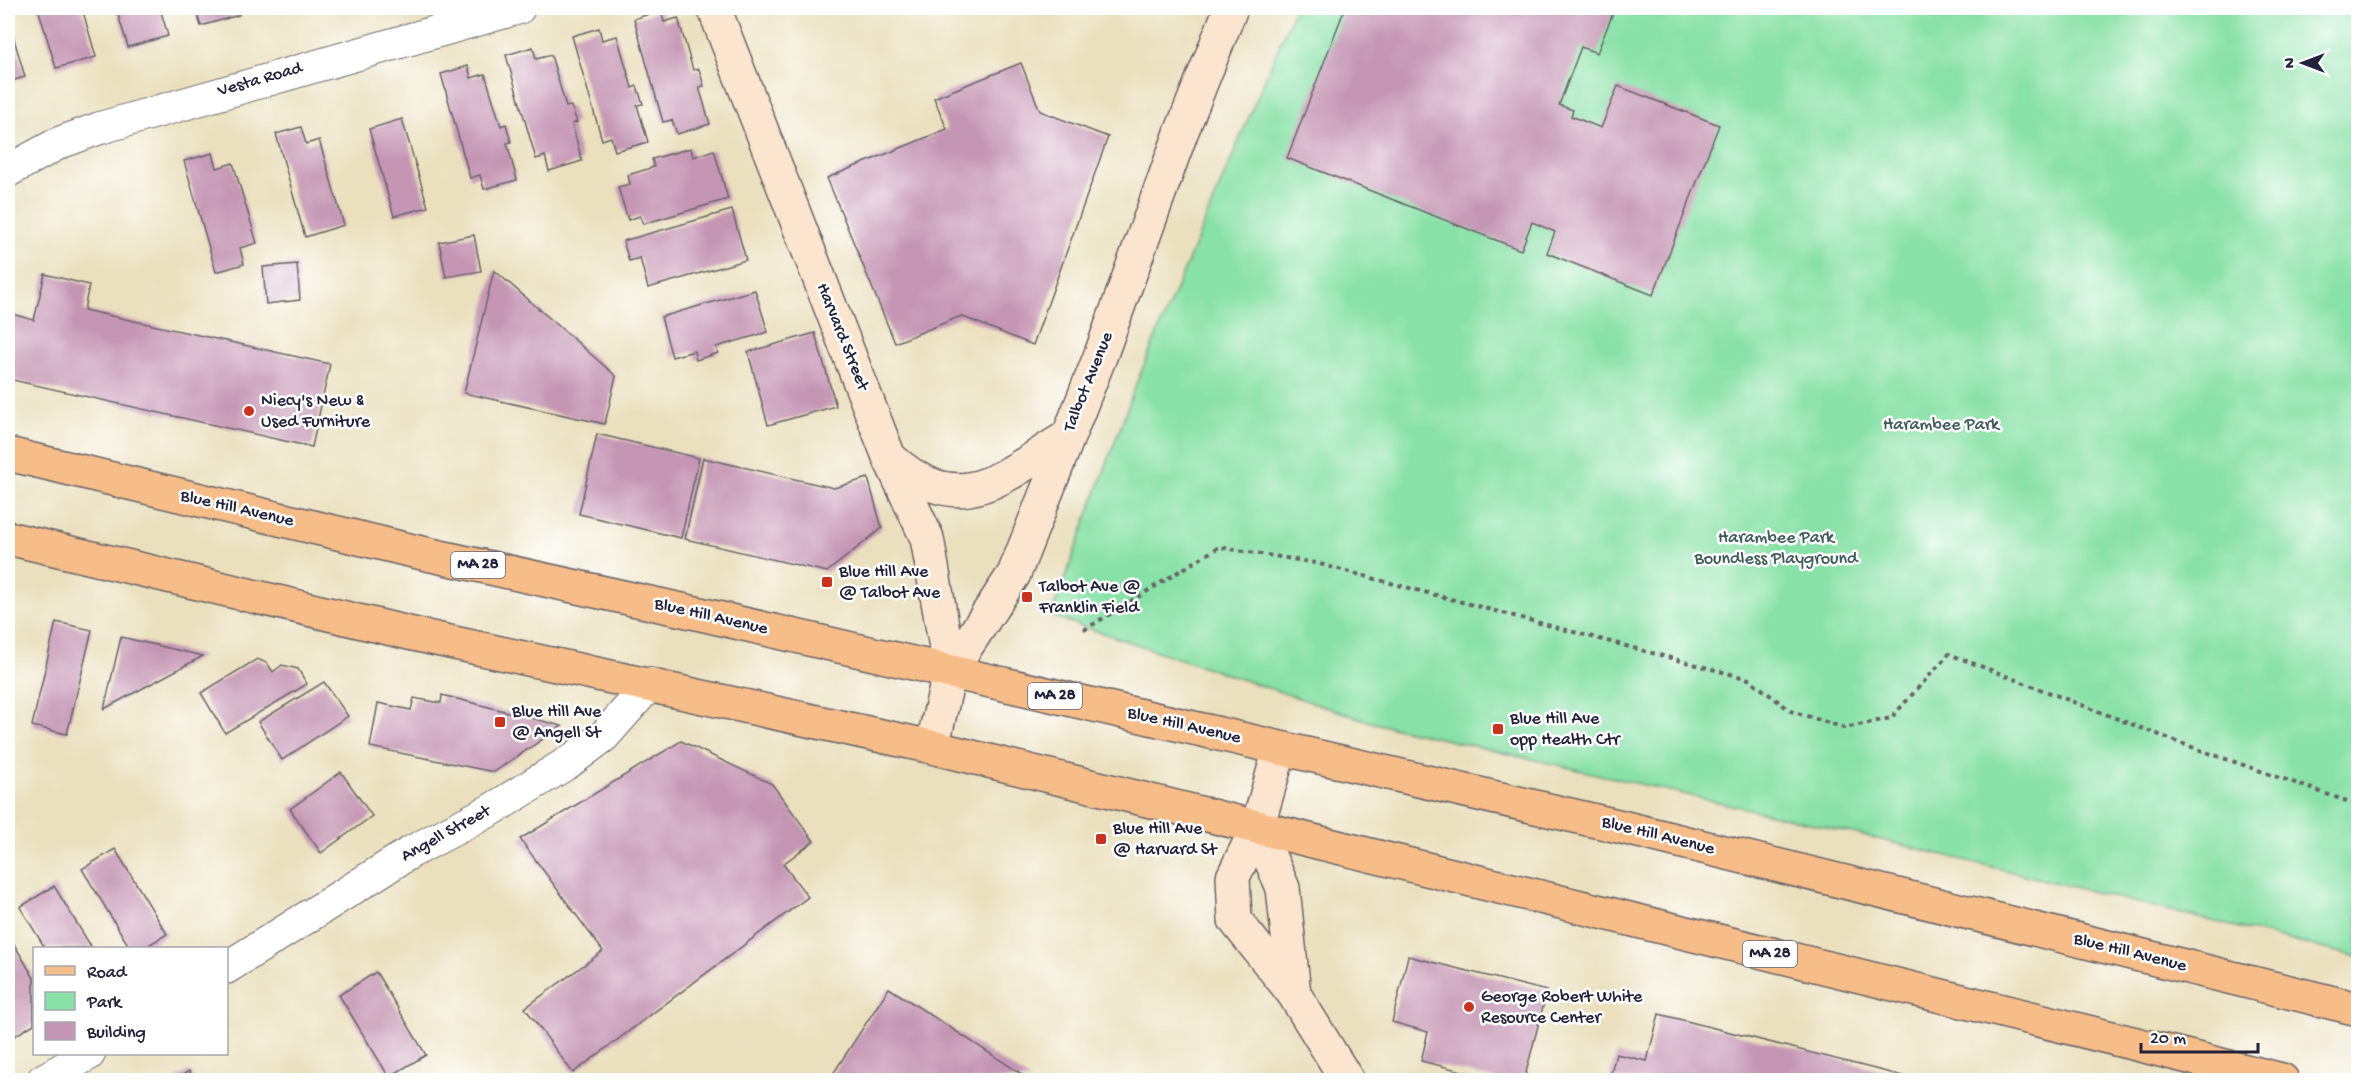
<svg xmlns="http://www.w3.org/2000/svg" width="2366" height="1088" font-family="'Gochi Hand',sans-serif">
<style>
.green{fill:#88e1a6;stroke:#558270;stroke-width:1.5}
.building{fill:#c596b4}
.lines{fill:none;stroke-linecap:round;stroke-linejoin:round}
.minor-casing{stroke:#686468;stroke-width:34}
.secondary-casing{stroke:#686468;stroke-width:36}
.primary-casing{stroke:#686468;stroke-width:36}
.path{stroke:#686468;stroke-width:4;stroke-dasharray:4.5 4.5;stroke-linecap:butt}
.minor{stroke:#fff;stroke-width:32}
.secondary{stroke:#fce5cf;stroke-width:33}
.primary{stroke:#f7bd88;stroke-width:33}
.poi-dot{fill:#c8321e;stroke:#fff;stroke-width:2}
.labels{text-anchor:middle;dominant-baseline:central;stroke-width:5;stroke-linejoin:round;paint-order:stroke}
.shield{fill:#fff;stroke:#646476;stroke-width:1.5}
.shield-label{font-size:16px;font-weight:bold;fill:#22223b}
.street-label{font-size:18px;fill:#22223b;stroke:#fff}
.poi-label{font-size:18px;fill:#22223b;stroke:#fff;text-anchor:start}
.park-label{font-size:18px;fill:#415b5b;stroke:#fff}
</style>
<rect width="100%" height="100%" fill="#fff"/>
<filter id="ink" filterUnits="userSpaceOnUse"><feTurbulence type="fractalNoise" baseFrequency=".0167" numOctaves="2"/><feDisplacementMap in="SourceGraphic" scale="12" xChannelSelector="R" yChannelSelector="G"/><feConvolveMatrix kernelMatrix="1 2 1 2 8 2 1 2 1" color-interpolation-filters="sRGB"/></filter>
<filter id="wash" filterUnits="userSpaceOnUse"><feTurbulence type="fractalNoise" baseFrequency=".008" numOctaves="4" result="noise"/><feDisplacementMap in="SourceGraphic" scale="24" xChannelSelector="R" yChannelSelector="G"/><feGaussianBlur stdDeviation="1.35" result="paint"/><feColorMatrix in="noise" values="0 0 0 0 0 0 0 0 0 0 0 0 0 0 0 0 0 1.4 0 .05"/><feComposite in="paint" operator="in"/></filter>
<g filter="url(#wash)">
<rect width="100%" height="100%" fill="#eae0bd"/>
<path class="green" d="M1295,8H2358V957L1874,838L1374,723L1051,616L1136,384Z"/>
<g id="blocks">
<g class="building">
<path d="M38,8H82L96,57L56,68Z"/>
<path d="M116,8H160L168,36L128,47Z"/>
<path d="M195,8H237L239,15L201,26Z"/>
<path d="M1345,8H1615L1597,53L1581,47L1559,105L1573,110L1571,116L1601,128L1618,86L1719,125L1653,295L1547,253L1555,232L1532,222L1521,250L1287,158Z"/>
<path d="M661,10L664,22L678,18L693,70L699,69L704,86L699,87L710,124L677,134L672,120L663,122L634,19Z"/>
<path d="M8,18L25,77L8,82Z"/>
<path d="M599,28L602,40L617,36L632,88L637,86L643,104L637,105L648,142L615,151L611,137L602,140L572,36Z"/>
<path d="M533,47L536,59L551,55L566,107L571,106L577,122L572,124L582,161L549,171L545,156L536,159L506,55Z"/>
<path d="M1021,63L1040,111L1108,137L1033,345L961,316L895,343L827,178L947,129L934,98Z"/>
<path d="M468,66L471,78L485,74L501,126L506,124L511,142L507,143L517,180L484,189L480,175L470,178L441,74Z"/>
<path d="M402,119L428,207L394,216L369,129Z"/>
<path d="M301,127L306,144L319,140L344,225L305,237L276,134Z"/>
<path d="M691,148L693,157L714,150L728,199L643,224L640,216L628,220L618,187L630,184L628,175L654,167L652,159Z"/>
<path d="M213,153L217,168L233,163L257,243L240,248L244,264L216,272L184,161Z"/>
<path d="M732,210L746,260L648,288L640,258L629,261L623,241Z"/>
<path d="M474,235L481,271L446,277L439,242Z"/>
<path d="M297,264L300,300L266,304L263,267Z"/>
<path d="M494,270L616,376L605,424L464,393Z"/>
<path d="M45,274L89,285L84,310L330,364L312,447L8,379V313L34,320Z"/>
<path d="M755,290L768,332L716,347L718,353L696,360L694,351L672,357L661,317Z"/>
<path d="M815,333L836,406L768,425L748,352Z"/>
<path d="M597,434L699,458L681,538L579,514Z"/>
<path d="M703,458L834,488L868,478L882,528L827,572L685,539Z"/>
<path d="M56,622L92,630L67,734L32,726Z"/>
<path d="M121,637L203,656L104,709Z"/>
<path d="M257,659L267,663L273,672L282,665L298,669L307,684L225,733L201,693Z"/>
<path d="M324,682L348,716L282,760L258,722Z"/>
<path d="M442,695L562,726L494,772L370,747L378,703L411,710L414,698L441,703Z"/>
<path d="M681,741L772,784L814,841L783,864L808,897L573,1073L525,1008L603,951L520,839Z"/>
<path d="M341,772L372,816L321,853L290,809Z"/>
<path d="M115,849L167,934L144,948H130L82,869Z"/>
<path d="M54,886L92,948H45L20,907Z"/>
<path d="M11,939L34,978V1024L10,1039L8,941Z"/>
<path d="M1408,956L1547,991L1524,1080H1498L1421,1061L1428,1032L1392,1022Z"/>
<path d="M376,972L426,1055L389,1077L339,995Z"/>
<path d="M889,988L1031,1080H829Z"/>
<path d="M1659,1014L1918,1080H1623L1610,1077L1616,1054L1647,1061Z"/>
<path d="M189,1071L195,1080H174Z"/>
</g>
</g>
</g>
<g filter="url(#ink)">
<use href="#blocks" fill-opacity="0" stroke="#686468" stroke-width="1.5"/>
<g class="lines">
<g class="minor-casing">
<g id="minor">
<path d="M8,171L59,143L100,128L519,8"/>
<path d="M226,968L411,852L491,810L569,762L604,736L650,684"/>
<path d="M43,1080L89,1054"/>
</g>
</g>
<g class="secondary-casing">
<g id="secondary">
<path d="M714,8L889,457L927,538L950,671"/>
<path d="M890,458C961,522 1002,476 1066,438"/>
<path d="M932,747L950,671L1014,574L1101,354L1181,133L1231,8"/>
<path d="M1280,749L1257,828L1233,877L1235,920L1294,994L1347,1080"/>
<path d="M1257,828L1283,888L1294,994"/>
</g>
</g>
<g class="primary-casing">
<g id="primary">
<path d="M8,454L413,551L696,613L1622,827L2358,1009"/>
<path d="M8,538L413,634L932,747L2282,1080"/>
</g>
</g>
<path class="path" d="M1084,630L1219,547L1316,563L1749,679L1791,711L1845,728L1891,718L1949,654L2183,744L2358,805"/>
<use href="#minor" class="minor"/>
<use href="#secondary" class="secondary"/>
<use href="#primary" class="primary"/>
</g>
</g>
<g class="poi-dot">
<circle cx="249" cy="411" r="6"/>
<rect x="821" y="576" width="12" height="12" rx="3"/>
<rect x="1021" y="591" width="12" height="12" rx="3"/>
<rect x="494" y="716" width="12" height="12" rx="3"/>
<rect x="1492" y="723" width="12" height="12" rx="3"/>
<rect x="1095" y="833" width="12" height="12" rx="3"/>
<circle cx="1469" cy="1007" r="6"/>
</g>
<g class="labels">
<g class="shield">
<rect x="451" y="552" width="54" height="26" rx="4.5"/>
<rect x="1028" y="683" width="54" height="26" rx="4.5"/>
<rect x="1743" y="941" width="54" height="26" rx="4.5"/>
</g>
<g class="shield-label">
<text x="478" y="565">MA 28</text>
<text x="1055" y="696">MA 28</text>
<text x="1770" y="954">MA 28</text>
</g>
<g class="street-label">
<text transform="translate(260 80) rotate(-16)">Vesta Road</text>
<text transform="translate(842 337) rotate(68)">Harvard Street</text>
<text transform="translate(1089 382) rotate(-68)">Talbot Avenue</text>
<text transform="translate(237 509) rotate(13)">Blue Hill Avenue</text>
<text transform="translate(711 617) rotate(13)">Blue Hill Avenue</text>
<text transform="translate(1184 726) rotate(13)">Blue Hill Avenue</text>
<text transform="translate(446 834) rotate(-29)">Angell Street</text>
<text transform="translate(1658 836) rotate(14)">Blue Hill Avenue</text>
<text transform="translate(2130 953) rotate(14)">Blue Hill Avenue</text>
</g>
<g class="poi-label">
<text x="261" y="401">Niecy's New &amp;<tspan x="261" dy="21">Used Furniture</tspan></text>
<text x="839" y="572">Blue Hill Ave<tspan x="839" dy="21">@ Talbot Ave</tspan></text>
<text x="1039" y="587">Talbot Ave @<tspan x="1039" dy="21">Franklin Field</tspan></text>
<text x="512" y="712">Blue Hill Ave<tspan x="512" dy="21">@ Angell St</tspan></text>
<text x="1510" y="719">Blue Hill Ave<tspan x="1510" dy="21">opp Health Ctr</tspan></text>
<text x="1113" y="829">Blue Hill Ave<tspan x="1113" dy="21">@ Harvard St</tspan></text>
<text x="1481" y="997">George Robert White<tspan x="1481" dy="21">Resource Center</tspan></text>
</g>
<g class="park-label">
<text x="1941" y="425">Harambee Park</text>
<text x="1776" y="538">Harambee Park<tspan x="1776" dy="21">Boundless Playground</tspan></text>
</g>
</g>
<rect width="2366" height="1088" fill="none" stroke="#fff" stroke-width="30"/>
<rect x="33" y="947" width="195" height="108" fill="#ffffff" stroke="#a7a7b1" stroke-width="1.5"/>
<rect x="45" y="966" width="30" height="9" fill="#f7bd88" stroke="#a7a7b1" stroke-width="1.5"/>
<text x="87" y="977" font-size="18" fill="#22223b">Road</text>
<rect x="45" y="992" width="30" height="18" fill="#88e1a6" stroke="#a7a7b1" stroke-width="1.5"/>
<text x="87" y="1007" font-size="18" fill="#22223b">Park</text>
<rect x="45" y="1022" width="30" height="18" fill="#c596b4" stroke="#a7a7b1" stroke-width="1.5"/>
<text x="87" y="1037" font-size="18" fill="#22223b">Building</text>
<g transform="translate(2303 63) rotate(270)" stroke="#ffffff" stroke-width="4.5" paint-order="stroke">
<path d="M0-4.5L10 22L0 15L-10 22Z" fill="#22223b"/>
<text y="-9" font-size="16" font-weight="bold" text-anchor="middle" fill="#22223b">N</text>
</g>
<path d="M2141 1043v9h117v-9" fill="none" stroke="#22223b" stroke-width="3"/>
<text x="2150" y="1043" font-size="18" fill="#22223b" stroke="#ffffff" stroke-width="4.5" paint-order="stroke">20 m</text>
</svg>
